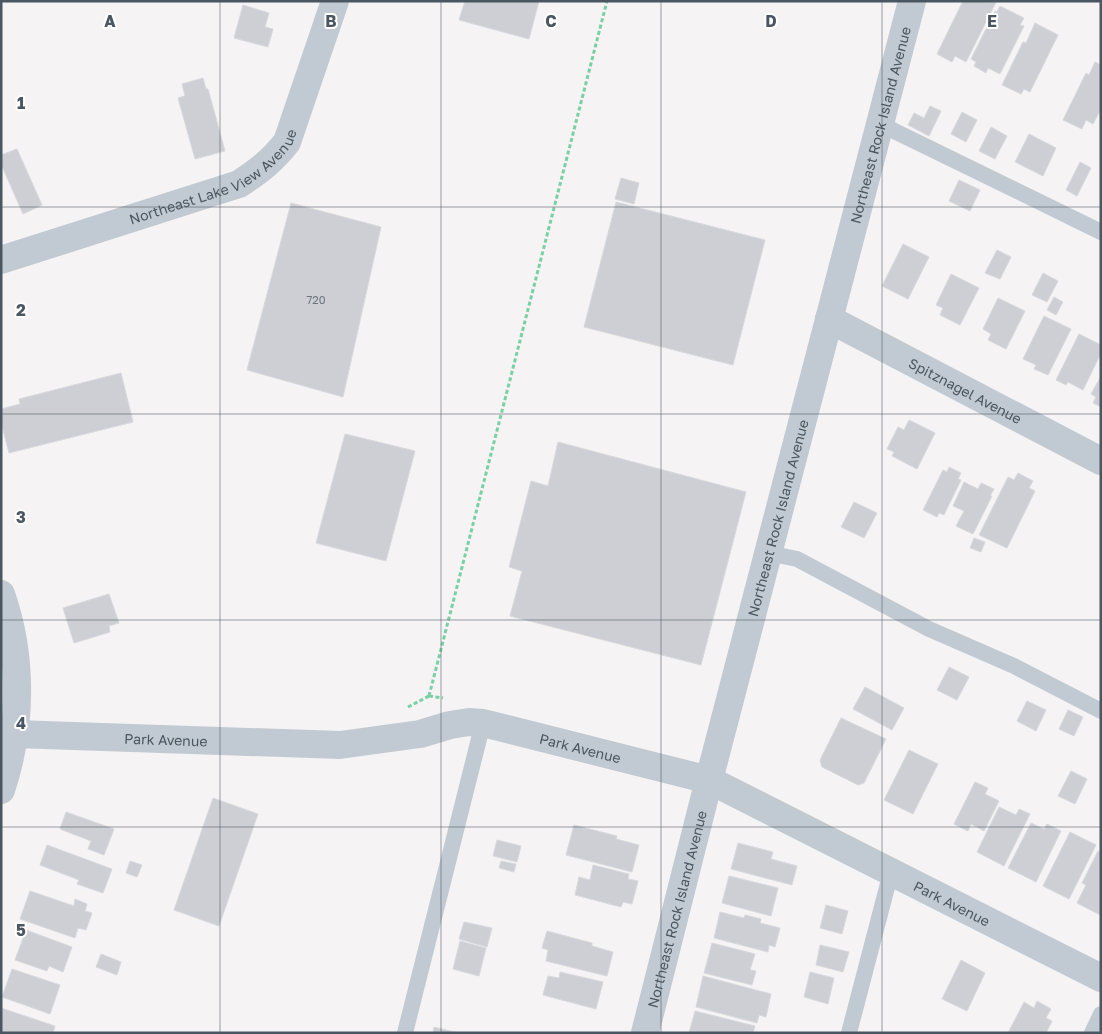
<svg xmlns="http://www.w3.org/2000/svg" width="1102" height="1034" font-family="'Golos Text',sans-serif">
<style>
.building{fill:#cdcfd5;stroke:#d7d9de}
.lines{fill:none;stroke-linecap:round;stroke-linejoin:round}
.path{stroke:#7ad0a6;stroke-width:3;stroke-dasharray:4 2.5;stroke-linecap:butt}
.service{stroke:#c1cad2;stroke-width:16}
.minor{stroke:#c1cad2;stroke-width:28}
.grid{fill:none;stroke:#4a5661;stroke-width:1;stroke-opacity:0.55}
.labels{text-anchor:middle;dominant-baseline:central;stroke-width:4;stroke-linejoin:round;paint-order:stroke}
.number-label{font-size:11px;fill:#6b747e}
.street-label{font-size:14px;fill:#4a5661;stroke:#fff}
.grid-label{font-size:16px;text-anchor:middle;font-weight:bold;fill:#4a5661;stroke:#fff;stroke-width:4;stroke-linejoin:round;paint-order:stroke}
</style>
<rect width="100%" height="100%" fill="#f5f3f3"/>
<g class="building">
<path d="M465,1H539L529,39L459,20Z"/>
<path d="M963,1L996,2L966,62L955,56L952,62L937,54Z"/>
<path d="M243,5L269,13L265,27L273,29L268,47L234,38Z"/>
<path d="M1000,6L1024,18L1020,25L1024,26L1000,74L988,68L986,73L974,66L976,62L971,59L995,11L997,12Z"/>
<path d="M1035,23L1058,35L1030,92L1024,89L1021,94L1002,85L1023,42L1026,43Z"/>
<path d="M1095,62L1101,65V109L1093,124L1086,120L1082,129L1063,120L1086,73L1089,75Z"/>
<path d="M203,78L206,89H208L225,151L195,159L178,98L185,96L182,84Z"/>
<path d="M930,106L941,111L929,136L908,125L914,113L924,118Z"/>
<path d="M962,112L977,120L966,142L951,134Z"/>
<path d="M991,127L1007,136L995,159L979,151Z"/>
<path d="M1029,134L1056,148L1043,176L1015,162Z"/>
<path d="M17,149L42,205L23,214L1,164V155Z"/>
<path d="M1080,162L1091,168L1077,196L1066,190Z"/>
<path d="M621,178L639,183L634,204L615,199Z"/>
<path d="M959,180L980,190L970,211L949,201Z"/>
<path d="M616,202L765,240L733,365L584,327Z"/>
<path d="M291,203L381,227L343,397L247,370Z"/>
<path d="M903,244L929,257L908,299L882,286Z"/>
<path d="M997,250L1011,257L1000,279L985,273Z"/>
<path d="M1043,273L1058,281L1047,302L1032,295Z"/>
<path d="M951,274L979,288L960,325L940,315L943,308L936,305Z"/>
<path d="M1054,297L1063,302L1056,315L1047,310Z"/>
<path d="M998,298L1025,311L1006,349L988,340L991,334L983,329Z"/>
<path d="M1044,316L1071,329L1048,375L1034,369L1036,365L1023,359Z"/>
<path d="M1079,334L1101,345V353L1083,390L1068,382L1066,385L1056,380Z"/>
<path d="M121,373L133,422L9,453L1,422V409L20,404L19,399Z"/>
<path d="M1101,376V407L1093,403L1096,397L1091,394Z"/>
<path d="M909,420L935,433L917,469L892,456L894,452L887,449L898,427L904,430Z"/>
<path d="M345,434L415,451L386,561L316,543Z"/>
<path d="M558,442L746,492L701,665L510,616L522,571L509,567L531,481L548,486Z"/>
<path d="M949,467L961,473L958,479L961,480L944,515L939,513L937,517L923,510L943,470L947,472Z"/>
<path d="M1018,473L1033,481L1029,488L1035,491L1007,548L979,535L1008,477L1014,480Z"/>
<path d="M964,482L978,489L981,483L994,489L990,496H992L973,534L956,526L964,511L953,506Z"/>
<path d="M854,502L877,513L864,538L841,527Z"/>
<path d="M974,538L985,542L981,552L970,548Z"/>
<path d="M109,594L119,623L109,626L110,632L74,643L63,608Z"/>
<path d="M949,667L969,677L957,700L937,690Z"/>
<path d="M865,687L904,708L892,730L853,709Z"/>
<path d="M1027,701L1046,710L1036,731L1017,721Z"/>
<path d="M1068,710L1083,717L1074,736L1059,729Z"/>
<path d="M841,718L886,739L864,783L858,785L822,767L820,760Z"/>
<path d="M909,750L938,764L913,814L884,800Z"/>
<path d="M1071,771L1087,779L1075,804L1058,796Z"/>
<path d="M975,782L988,788L985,794L999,801L984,831L971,824L968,831L954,824Z"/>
<path d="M213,798L258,814L219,926L174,910Z"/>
<path d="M999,807L1016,815L1019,809L1030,814L1004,866L977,852Z"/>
<path d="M66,812L114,829L104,855L88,849L91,841L60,829Z"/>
<path d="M1031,823L1044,829L1047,824L1061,831L1036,882L1008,868Z"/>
<path d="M574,825L617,836L616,839L639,845L632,872L566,855Z"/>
<path d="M1070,832L1096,845L1069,899L1043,886Z"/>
<path d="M497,840L521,846L517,862L493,856Z"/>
<path d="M738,843L773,852L771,859L797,866L792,885L731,869Z"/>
<path d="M47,845L112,869L103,893L77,884L79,880L40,865Z"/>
<path d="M1098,851L1101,852L1100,915L1077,903L1086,885L1082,883Z"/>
<path d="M130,861L142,865L137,877L126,873Z"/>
<path d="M501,861L516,864L514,872L499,868Z"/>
<path d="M593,865L629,874L628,879L638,881L632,904L623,902L621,907L575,895L579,877L590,880Z"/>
<path d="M729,876L778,888L771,916L722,903Z"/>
<path d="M30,891L74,906L75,899L87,904L85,911L92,913L86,930L78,928L75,938L20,919Z"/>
<path d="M826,905L848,911L842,934L820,928Z"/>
<path d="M720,912L744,918L745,915L761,919L760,923L780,928L775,947L769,945L768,952L714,938Z"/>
<path d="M464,922L492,928L487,947L459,939Z"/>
<path d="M26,930L72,947L63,972L49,966L47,971L15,960Z"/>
<path d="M547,931L592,943V946L613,952L607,976L546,961L548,950L542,948Z"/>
<path d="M460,941L486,948L479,976L453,969Z"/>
<path d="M712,943L755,954L750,970L756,971L752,985L704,973Z"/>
<path d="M820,945L849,952L843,972L816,965Z"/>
<path d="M101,954L121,962L117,975L96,967Z"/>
<path d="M961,960L985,973L967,1011L942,999Z"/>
<path d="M12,969L60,985L50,1014L2,997Z"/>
<path d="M560,972L603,982L596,1009L543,995L548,976L559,978Z"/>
<path d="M810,972L834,978L828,1004L804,997Z"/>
<path d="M703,976L771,994L766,1017L759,1015L757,1023L696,1007Z"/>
<path d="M1037,1001L1051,1009L1046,1018L1052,1021L1046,1033H1008L1024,1002L1034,1008Z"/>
<path d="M1,1008L55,1026L53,1033H1Z"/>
<path d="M695,1011L755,1026L753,1033H689Z"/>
<path d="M434,1027L458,1033H433Z"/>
</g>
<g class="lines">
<g class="path">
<path d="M429,696L607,1"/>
<path d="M429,696L443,698"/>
<path d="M408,707L429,696"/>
</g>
<g class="service">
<path d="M880,124L1101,232"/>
<path d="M768,553L797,559L929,629L1014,666L1101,711"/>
<path d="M405,1033L483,723"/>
<path d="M849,1033L891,872"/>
<path d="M1092,1033L1101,1014"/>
</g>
<g class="minor">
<path id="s1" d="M1,260L239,184C259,171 272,161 287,142L335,1"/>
<path id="s2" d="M829,319L1101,461"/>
<path d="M1,594C23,657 22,727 1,790"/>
<path id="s3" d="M15,734L340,745L420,734L450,725L469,722L483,723L709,780L1101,978"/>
<path id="s4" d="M645,1033L709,780L912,1"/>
</g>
</g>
<path class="grid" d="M220,1V1033M441,1V1033M661,1V1033M882,1V1033M1,207H1101M1,414H1101M1,620H1101M1,827H1101"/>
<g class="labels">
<g class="number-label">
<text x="316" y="299">720</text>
</g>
<g class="street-label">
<text stroke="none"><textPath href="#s4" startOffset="938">Northeast Rock Island Avenue</textPath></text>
<text stroke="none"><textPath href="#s1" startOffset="231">Northeast Lake View Avenue</textPath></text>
<text stroke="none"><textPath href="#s2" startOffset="154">Spitznagel Avenue</textPath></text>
<text stroke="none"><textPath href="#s4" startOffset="532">Northeast Rock Island Avenue</textPath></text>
<text stroke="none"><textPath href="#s3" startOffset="151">Park Avenue</textPath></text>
<text stroke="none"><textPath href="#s3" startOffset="571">Park Avenue</textPath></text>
<text stroke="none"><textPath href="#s3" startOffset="976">Park Avenue</textPath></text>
<text stroke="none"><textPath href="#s4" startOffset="128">Northeast Rock Island Avenue</textPath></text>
</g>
</g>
<g class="grid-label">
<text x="110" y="27">A</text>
<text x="331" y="27">B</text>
<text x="551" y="27">C</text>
<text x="771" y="27">D</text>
<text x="992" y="27">E</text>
<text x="21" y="109">1</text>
<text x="21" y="316">2</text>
<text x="21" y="523">3</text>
<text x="21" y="729">4</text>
<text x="21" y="936">5</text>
</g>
<rect width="1102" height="1034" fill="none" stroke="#4a5661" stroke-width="5"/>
</svg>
